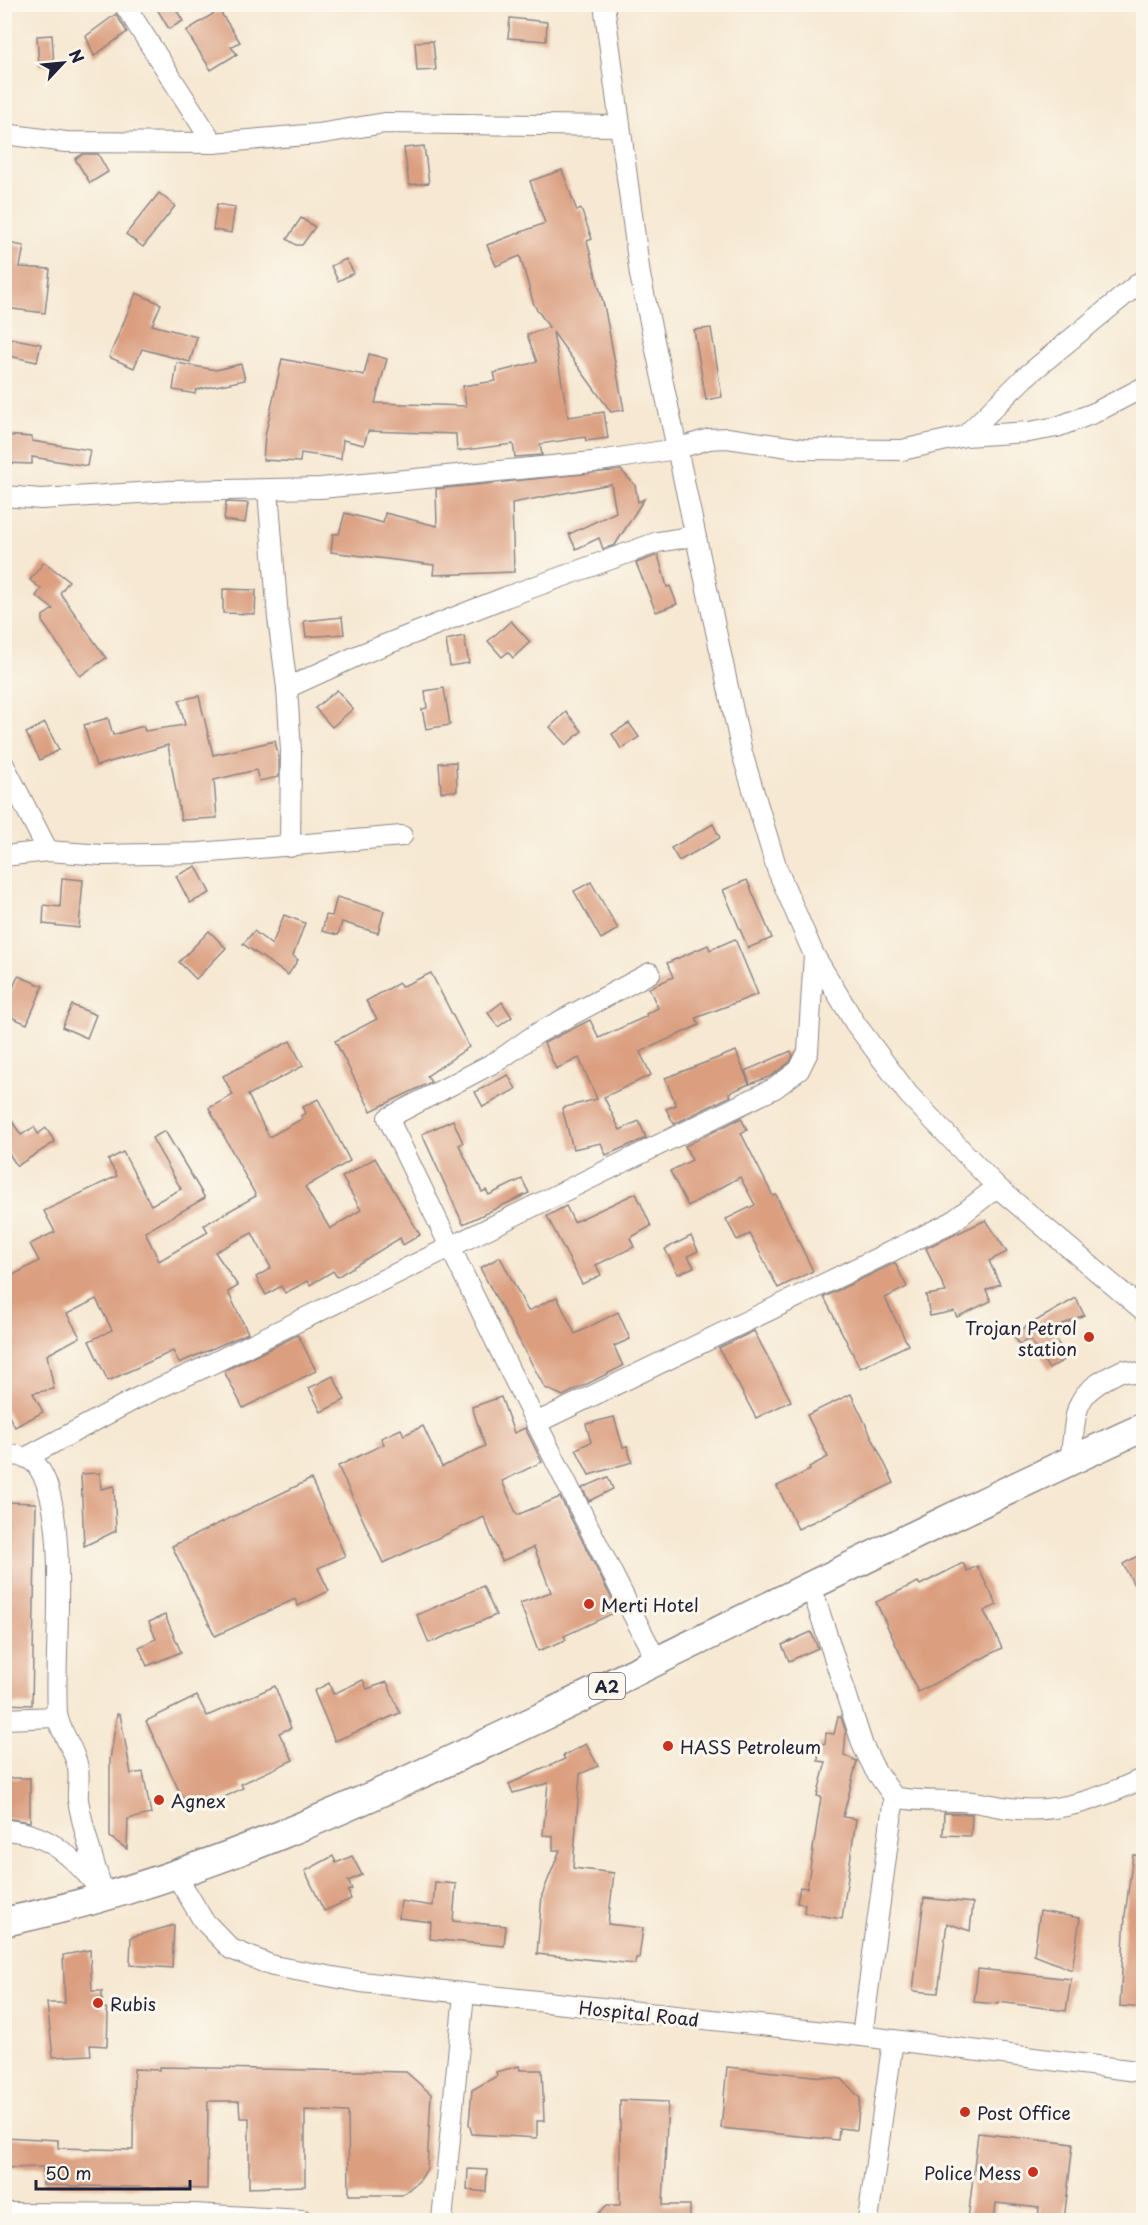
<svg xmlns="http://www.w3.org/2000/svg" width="1148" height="2225" font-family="'Playpen Sans',sans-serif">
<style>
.building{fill:#db9f80}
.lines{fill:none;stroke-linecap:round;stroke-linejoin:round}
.minor-casing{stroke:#8c8586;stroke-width:22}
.highway-casing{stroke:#8c8586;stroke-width:31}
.minor{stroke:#fff;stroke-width:20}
.highway{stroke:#fff;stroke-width:28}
.poi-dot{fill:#c8321e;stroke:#fbf7ec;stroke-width:2}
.labels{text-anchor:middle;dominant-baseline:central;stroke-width:6;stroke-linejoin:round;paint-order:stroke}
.shield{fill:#fbf7ec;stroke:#636270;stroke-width:1.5}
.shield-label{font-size:16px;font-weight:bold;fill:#22223b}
.poi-label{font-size:18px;fill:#22223b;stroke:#fbf7ec;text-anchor:start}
.street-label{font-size:18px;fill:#22223b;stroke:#fbf7ec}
</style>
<rect width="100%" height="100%" fill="#fbf7ec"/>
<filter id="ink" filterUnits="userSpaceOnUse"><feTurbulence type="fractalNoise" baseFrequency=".0167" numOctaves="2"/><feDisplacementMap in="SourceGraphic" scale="12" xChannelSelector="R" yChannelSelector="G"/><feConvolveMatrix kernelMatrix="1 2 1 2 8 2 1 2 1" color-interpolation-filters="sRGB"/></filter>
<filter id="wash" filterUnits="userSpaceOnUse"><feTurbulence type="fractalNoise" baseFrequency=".008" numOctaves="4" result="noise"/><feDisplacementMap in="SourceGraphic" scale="24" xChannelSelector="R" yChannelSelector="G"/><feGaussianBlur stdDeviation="1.35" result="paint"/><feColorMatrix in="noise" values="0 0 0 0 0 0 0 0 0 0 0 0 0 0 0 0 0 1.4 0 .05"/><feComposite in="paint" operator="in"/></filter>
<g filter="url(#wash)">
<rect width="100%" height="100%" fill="#f6e8d2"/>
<g id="blocks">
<g class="building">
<path d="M154,4H173L183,21L169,29Z"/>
<path d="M219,10L240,42L231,47L237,54L211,70L186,31Z"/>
<path d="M116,14L127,32L94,56L86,36Z"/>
<path d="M510,18L547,22L546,41L508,38Z"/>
<path d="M52,35L54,65L39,66L37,36Z"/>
<path d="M433,41L436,70L417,71L415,42Z"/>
<path d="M424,146L429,183L409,185L404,148Z"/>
<path d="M83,154H98L108,172L90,183L75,159Z"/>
<path d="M562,170L577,211L581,209L592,239L587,241L605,310L624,410L611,412L553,332L568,417L604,412L608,438L586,441L585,437L540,444L542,455L515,457L513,444L457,451L456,434L368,431L364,445L343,440L341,459L301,453L300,462L263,460L265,436L282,359L364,375L369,354L387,359L375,403L466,406L463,386L496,381L494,373L537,362L527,335L549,327L534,305L520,256L496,266L487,245L545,223L530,181Z"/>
<path d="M159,193L175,206L143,247L126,234Z"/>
<path d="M217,204L235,207L231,233L213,230Z"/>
<path d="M301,218L315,227L302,245H296L287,239Z"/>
<path d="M8,243L24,246L20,267L50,269L45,313L4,308V263Z"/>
<path d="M346,259L354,273L338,281L331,266Z"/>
<path d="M136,293L161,304L152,325L197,337L190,362L142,349L134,368L109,357Z"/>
<path d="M711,328L722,397L706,400L694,330Z"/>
<path d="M4,337L41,344L37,362L4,355Z"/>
<path d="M177,363L216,370L241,364L245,380L196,390L195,394L173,390Z"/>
<path d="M4,435L32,437V441L90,450L87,466L32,457V464L4,463Z"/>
<path d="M621,470L635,485L638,502L644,499L615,545L603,549L599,538L576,549L569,534L616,512L611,484L512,503L514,572L433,575L434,565L331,552L333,534H339L345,513L383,523L385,513L437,526L436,489Z"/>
<path d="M226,502L248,503L245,523L224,520Z"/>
<path d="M658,555L667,587L670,586L677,604L656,612L636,563Z"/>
<path d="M44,562L69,581L60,593L106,658L80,676L43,623V616L53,609L36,596L41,589L30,580Z"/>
<path d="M223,589L256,590L255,614L223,613Z"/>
<path d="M342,617L344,634L306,637L304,621Z"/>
<path d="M511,621L530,642L513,658L508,652L502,657L488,641Z"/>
<path d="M464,636L469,663L450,666L446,640Z"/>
<path d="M444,688L450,725L426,729L422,709L427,708L425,691Z"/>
<path d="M337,690L353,709L332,727L315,708Z"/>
<path d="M199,696L213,755L275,741L279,758V777L259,781L256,770L214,780L217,818L181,820L168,745L96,766L84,725L108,718L113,735L143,726L145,731L185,725L179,700Z"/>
<path d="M566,712L582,731L566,745L550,727Z"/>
<path d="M45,723L59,750L40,760L26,733Z"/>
<path d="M629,723L639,737L621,749L612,734Z"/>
<path d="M456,762L457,791L441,792L439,763Z"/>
<path d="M713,824L720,838L679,861L671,848Z"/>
<path d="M196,866L210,893L190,903L176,876Z"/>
<path d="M62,878L83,880L79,928L43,924L44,905L60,907Z"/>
<path d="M747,880L772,938L748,948L723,890Z"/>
<path d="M591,882L618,929L601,939L574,891Z"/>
<path d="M337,897L384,911L378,933L342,922L338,935L322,931L326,915L332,916Z"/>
<path d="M284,915L305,923L293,956L298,960L288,975L243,944L254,931L272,945Z"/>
<path d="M209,931L226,948L196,979L179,962Z"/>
<path d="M735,939L758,994L696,1018L699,1025L640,1052L651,1075L604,1097L620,1130L639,1121L646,1138L606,1155L601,1143L573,1149L562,1108L597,1099L579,1058L556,1069L544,1043L590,1020L599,1038L647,1016L646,1014L658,1008L649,988L673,977L667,963L708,945L710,950Z"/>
<path d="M431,973L469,1047L427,1076L431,1082L371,1111L335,1041L377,1019L366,1001L399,983L401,987Z"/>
<path d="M18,976L43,986L27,1024L4,1014V995H10Z"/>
<path d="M502,1002L512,1017L498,1027L488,1013Z"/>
<path d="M72,1005L96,1015L87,1038L62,1027Z"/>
<path d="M290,1041L303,1066L248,1095L269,1137L302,1119L301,1116L306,1113L303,1107L318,1099L350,1161L305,1187L330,1229L361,1210L342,1177L375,1158L420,1235L403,1245L400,1238L337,1277L333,1271L310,1285L308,1281L285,1293L281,1286L266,1295L256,1277L271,1268L252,1233L215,1252L238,1286L228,1292L248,1333L179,1363L173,1351L108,1381L89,1341L112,1330L96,1299L67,1314L80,1337L47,1355L54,1389L33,1393L43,1412L15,1427L4,1407V1280L39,1261L30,1244L55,1232L44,1211L117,1176L108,1160L123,1152L151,1205L181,1189L152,1138L165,1131L205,1198L145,1232L159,1261L208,1232L204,1225L256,1196L209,1108L233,1095L223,1076Z"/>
<path d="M736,1051L749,1084L729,1093L731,1096L674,1124L666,1109L676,1105L665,1078Z"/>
<path d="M791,1051L793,1056L790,1062L771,1076L750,1084L745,1071Z"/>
<path d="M508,1075L516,1089L483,1107L475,1092Z"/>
<path d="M4,1109L21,1135L34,1127L38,1134L46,1128L55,1142L17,1166L4,1146Z"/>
<path d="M741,1118L747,1130L741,1133L773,1196L776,1195L813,1271L778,1288L750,1234L737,1240L726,1219L755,1205L740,1177L688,1206L670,1171L692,1160L685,1146Z"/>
<path d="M453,1120L463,1143L459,1145L482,1192L486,1190L489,1195L522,1179L529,1193L463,1224L422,1134Z"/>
<path d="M636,1193L651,1226L630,1238L634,1247L596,1265L601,1275L582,1284L547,1216L566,1206L574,1222Z"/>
<path d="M986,1220L1007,1252L989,1261L1000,1284L986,1290L991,1301L957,1317L954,1311L930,1316L926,1295L946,1292L926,1248Z"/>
<path d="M691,1236L698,1251L688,1256L694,1267L678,1274L665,1249Z"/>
<path d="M500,1257L528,1311L557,1297L575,1334L618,1312L630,1339L614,1346L623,1366L563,1396L545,1388L480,1268Z"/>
<path d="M895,1263L907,1287L885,1298L908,1345L860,1368L824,1297Z"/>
<path d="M1076,1298L1084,1315L1061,1325L1063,1329L1053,1335L1067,1358L1049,1369L1030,1339L1019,1344L1013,1334Z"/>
<path d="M754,1331L791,1401L756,1418L719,1348Z"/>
<path d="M298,1335L316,1371L243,1408L224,1371Z"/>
<path d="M333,1376L345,1400L321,1412L309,1388Z"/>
<path d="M851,1394L894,1483L798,1529L777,1486L810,1470L809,1467L828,1457L807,1415Z"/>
<path d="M501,1397L514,1433L525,1428L542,1462L502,1481L517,1515L560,1497L618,1611L564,1636L566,1640L538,1651L520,1603L551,1592L534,1547L502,1561L484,1517L383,1563L338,1466L384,1444L381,1438L401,1429L404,1435L423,1426L442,1467L485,1446L472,1407Z"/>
<path d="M614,1417L623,1447L627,1446L632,1462L589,1475L576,1449L591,1442L586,1424Z"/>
<path d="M100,1473L101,1489L114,1486L116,1531L84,1546L81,1474Z"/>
<path d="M608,1477L613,1489L589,1501L582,1488Z"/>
<path d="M311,1479L345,1556L318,1568L329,1591L298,1606L295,1599L215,1636L172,1546Z"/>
<path d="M4,1502L36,1503L32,1705L4,1704Z"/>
<path d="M1143,1553V1602L1123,1564Z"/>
<path d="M963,1563L967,1571L977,1566L997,1605L984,1611L1002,1648L918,1692L876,1602L918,1582L920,1585Z"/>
<path d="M483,1586L496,1615L429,1643L417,1615Z"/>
<path d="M165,1615L181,1652L147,1666L139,1647L156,1639L149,1622Z"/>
<path d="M811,1632L818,1648L789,1661L782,1645Z"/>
<path d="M363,1680L367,1689L387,1682L400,1713L335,1741L314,1691L329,1683L333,1694Z"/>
<path d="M275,1686L291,1728L279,1733L293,1760L241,1784L243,1788L190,1814L146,1721L197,1696L207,1716Z"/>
<path d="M117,1714H120L131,1774L143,1772L151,1814L128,1819L127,1849L110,1837V1760Z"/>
<path d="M838,1717H841L846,1732L844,1755L857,1761L843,1817L856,1819L842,1919L804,1913L805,1904L797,1903L800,1887L807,1888L821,1797L817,1796L826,1762L818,1761L819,1743L825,1744L826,1733L834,1734Z"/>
<path d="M586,1744L598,1766L580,1774L573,1868L614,1873L608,1924L643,1928L639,1958H636L635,1964L537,1954L542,1895L560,1850H553V1836L543,1835L548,1783L513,1793L509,1784L565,1759L563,1756Z"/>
<path d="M4,1778H30V1822L4,1818Z"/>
<path d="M944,1813L972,1814L971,1836L943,1835Z"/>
<path d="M1133,1855L1143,1856V2008L1120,2006L1125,1915Z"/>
<path d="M333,1856L336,1863L352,1856L362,1875L348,1881L352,1889L348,1891L351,1899L324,1911L305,1871Z"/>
<path d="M435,1882L456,1884L453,1921L506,1926L504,1946L430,1939L431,1922L399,1918L401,1901L433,1906Z"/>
<path d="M924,1898L973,1903L970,1931L947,1923L938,1993L913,1991Z"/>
<path d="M1040,1911L1080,1918L1072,1970L1034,1955Z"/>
<path d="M174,1925L172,1968L130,1965L131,1937Z"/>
<path d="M90,1950L92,1991H102V2008H106L108,2015L107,2046L90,2045L91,2055L53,2057L47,2003H65L63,1955Z"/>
<path d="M978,1969L1071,1979L1066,2011L999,2002V2004L974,2002Z"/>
<path d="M519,2066L520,2070H542L544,2121H537V2138L472,2134L469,2124L472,2090L497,2076L496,2072Z"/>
<path d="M159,2067L406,2072L431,2094L427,2169L420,2180L402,2195H349L348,2112L305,2110V2186L249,2188V2118H240L239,2101H208L207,2189L43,2185V2167L4,2168V2137L58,2140V2148L133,2150L134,2069L159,2070Z"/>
<path d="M727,2067L842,2079L860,2098L857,2130L839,2128L838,2140L721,2128Z"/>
<path d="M620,2100L668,2102L663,2205H690V2220H592L607,2205H620Z"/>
<path d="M978,2133L1073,2144L1064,2220H1038L1039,2208L996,2203L994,2220H968Z"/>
<path d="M468,2169L487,2170L486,2192L467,2190Z"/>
</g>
</g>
</g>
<g filter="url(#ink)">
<use href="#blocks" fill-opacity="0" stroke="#8c8586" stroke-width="1.5"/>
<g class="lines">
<g class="minor-casing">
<g id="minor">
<path d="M124,4L213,143"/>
<path d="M604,4L640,275L742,753L777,869L814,955L855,1023L908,1094L997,1187L1144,1311"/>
<path d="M4,134L66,142L213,143L318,134L385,123L618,126"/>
<path d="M965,436L1024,378L1144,279"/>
<path d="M268,490L278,618L287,688L291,751L290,847"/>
<path d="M4,496L41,499L171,491L321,488L593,462L676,449L709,439L727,438L803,449L902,450L965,436L1029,432L1057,427L1094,413L1144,387"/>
<path d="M287,688L359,655L506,597L658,542L694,536"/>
<path d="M4,765L48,851"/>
<path d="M4,856L48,851L102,855L199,853L402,836"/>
<path d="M650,973L536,1034L499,1060L388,1118L510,1371L657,1662"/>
<path d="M536,1423L952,1222L997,1187"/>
<path d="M4,1456C18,1454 33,1457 40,1470C70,1517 53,1654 57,1713C58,1730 75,1749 78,1768C80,1779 77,1790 78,1800C84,1833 94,1865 105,1897"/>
<path d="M27,1457L137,1398L203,1368L775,1088L799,1070L808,1052L814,955"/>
<path d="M1070,1461C1078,1407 1069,1395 1123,1370L1144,1376"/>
<path d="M811,1586L863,1746L875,1770L894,1797C920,1803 947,1799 973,1802C985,1803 997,1807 1010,1808C1058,1815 1101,1798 1144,1778"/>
<path d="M4,1719L57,1717"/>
<path d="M4,1830C45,1832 71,1854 96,1885"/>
<path d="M176,1875L203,1920L231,1949L273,1966L361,1982L862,2036L1144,2072"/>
<path d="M862,2036L894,1797"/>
<path d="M4,2213L193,2214L303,2220"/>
<path d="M442,2220L464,1994"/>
<path d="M868,2220L893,2040"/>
</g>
</g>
<g class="highway-casing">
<path id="highway" d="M4,1922C195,1882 372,1798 546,1715C745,1619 942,1519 1144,1427"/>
</g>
<use href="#minor" class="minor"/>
<use href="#highway" class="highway"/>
</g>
</g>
<g class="poi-dot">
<circle cx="1089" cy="1337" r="6"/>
<circle cx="589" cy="1604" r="6"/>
<circle cx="668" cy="1746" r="6"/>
<circle cx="159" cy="1800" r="6"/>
<circle cx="98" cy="2003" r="6"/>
<circle cx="965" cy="2112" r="6"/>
<circle cx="1033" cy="2172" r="6"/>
</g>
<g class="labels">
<rect class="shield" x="589" y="1673" width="36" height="26" rx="4.5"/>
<g class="shield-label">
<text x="607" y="1686">A2</text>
</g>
<g class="poi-label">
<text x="1077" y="1327" text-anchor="end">Trojan Petrol<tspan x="1077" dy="21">station</tspan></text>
<text x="601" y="1604">Merti Hotel</text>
<text x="680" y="1746">HASS Petroleum</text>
<text x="171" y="1800">Agnex</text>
<text x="110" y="2003">Rubis</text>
<text x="977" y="2112">Post Office</text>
<text x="1021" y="2172" text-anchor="end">Police Mess</text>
</g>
<g class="street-label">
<text transform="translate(639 2013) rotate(6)">Hospital Road</text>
</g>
</g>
<rect width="1148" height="2225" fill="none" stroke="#fbf7ec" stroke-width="24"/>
<g transform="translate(63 63) rotate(64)" stroke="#fbf7ec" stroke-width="4.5" paint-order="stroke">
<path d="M0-4.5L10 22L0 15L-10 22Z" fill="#22223b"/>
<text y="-9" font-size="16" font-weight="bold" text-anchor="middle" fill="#22223b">N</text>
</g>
<path d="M36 2180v9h154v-9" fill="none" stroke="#22223b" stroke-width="3"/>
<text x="45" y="2180" font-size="18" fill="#22223b" stroke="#fbf7ec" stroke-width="4.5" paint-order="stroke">50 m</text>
</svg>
